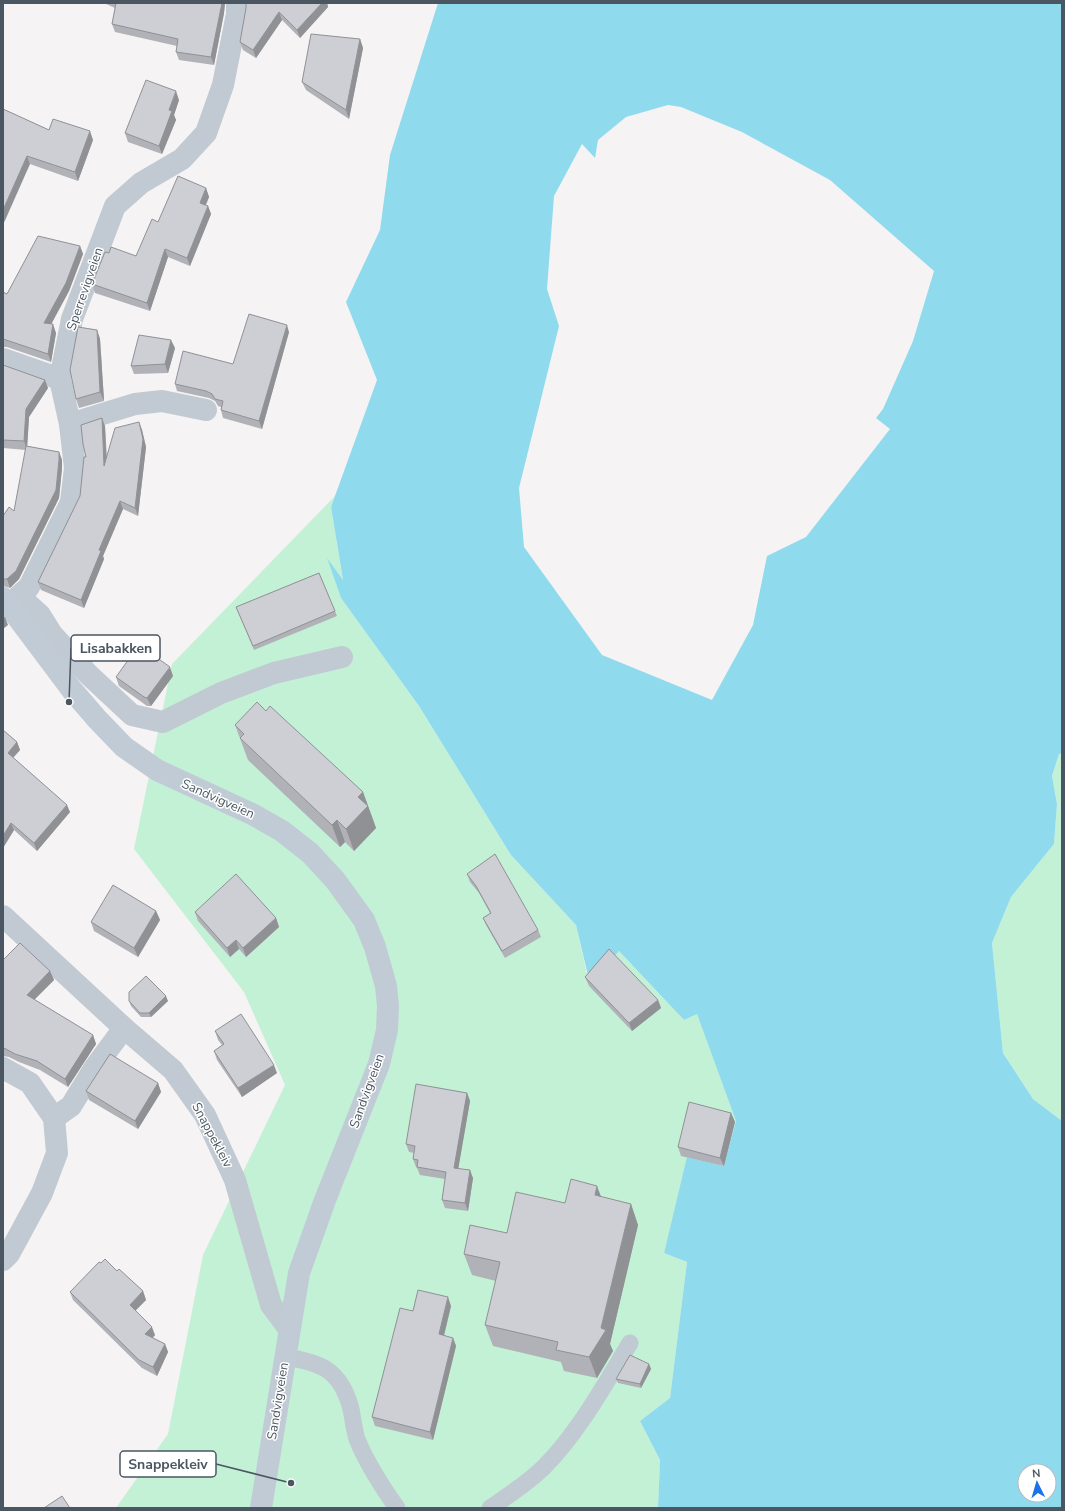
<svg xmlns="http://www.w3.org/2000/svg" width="1065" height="1511" font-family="'Nunito Sans',sans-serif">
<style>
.green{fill:#c3f1d5}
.water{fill:#90daee;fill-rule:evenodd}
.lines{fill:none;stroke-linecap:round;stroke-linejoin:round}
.lane{stroke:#c1cad2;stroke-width:17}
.street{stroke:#c1cad2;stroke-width:22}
.secondary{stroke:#c1cbd6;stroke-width:22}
.wall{fill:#b0b2b7}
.shaded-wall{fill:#909195}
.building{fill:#cdcfd5;stroke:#909195}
.labels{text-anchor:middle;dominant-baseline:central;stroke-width:3;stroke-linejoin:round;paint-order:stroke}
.street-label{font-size:13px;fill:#4a5661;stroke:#fff}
.leader{fill:none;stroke:#4a5661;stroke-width:1.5}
.callout-dot{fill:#4a5661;stroke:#fff;stroke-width:1.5}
.callout{fill:#fff;stroke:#4a5661;stroke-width:1.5}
.callout-label{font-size:14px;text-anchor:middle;font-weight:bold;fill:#4a5661}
</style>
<rect width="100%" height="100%" fill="#f5f3f3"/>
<g class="green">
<path d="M335,496L331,507L343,581L328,560L341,598L419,706L511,855L576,925L589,983L619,951L684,1020L697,1013L736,1121L724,1166L688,1157L664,1253L687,1262L670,1398L640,1421L660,1460L658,1508H116L168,1434L203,1255L285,1085L244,992L134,849L172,664Z"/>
<path d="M1062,753V1121L1033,1099L1003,1053L992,943L1011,897L1054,844L1057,804L1052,776L1059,754Z"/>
</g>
<path class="water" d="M438,3H1062V753L1059,754L1052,776L1057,804L1054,844L1011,897L992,943L1003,1053L1033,1099L1062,1121V1508H658L660,1460L640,1421L670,1398L687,1262L664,1253L687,1157L724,1166L736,1121L697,1014L684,1020L619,951L590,984L576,925L511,855L419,706L341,598L327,558L343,580L331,507L377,380L346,302L380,230L390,155ZM668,105L681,107L742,132L830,180L934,271L913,341L883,409L876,418L890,429L806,537L767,556L753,625L712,700L602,655L524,547L519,488L559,326L547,289L554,196L582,144L595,158L598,140L626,117ZM1025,1471H1049V1495H1025Z"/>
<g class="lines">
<g class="lane">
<path d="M285,1357C322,1362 341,1371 351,1409C353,1419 354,1430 357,1439C365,1460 384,1490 397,1508"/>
<path d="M490,1508C509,1495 528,1483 544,1467C578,1433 605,1384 630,1343"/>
</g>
<g class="street">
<path d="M3,359L60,379"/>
<path d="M70,424L135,404L162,401L206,410"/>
<path d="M19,596L40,615L52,634L88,674L132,715L163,722L221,693L274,673L342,657"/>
<path d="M9,605L29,587L71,502L75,468L70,424L60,379L72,319L115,206L141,183L182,159L206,133L223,85L237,14V3"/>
<path d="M3,916L124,1028L173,1070L205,1115L235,1180L271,1305L289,1329"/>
<path d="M3,1068L30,1083L54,1118L57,1153L42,1193L9,1254L3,1260"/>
<path d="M54,1118L71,1106L95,1067L124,1028"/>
</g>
<path class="secondary" d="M3,598L72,690L97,719L124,747L157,770L254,815L282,831L310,853L335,880L364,920L375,947L386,986L388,1006L387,1030L379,1064L325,1200L299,1273L261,1508"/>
</g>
<g class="wall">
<path d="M104,3H225L224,13L214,65L179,60L176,52L177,46L115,32L112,24L115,8Z"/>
<path d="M246,3H327L328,7L300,38L282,20L256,58L243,50L240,42L246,8Z"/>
<path d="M360,39L363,48L349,119L306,90L302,82Z"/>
<path d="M179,100L174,115L176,120L162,154L128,142L125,133Z"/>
<path d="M3,109L49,130L93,140L78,181L30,164Z"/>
<path d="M206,188L209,197L206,205L208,206L211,214L190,266L168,257L150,311L95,293L92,284L109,253L136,256L158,222Z"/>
<path d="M80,246L83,254L69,291L51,324L56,333L51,362L7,347H3V292L7,294Z"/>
<path d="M97,330L100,339L104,401L79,408L76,399Z"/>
<path d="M289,332L262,429L223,418L221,410V407L218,406L215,401L209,398L177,391L175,384L233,364Z"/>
<path d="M175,348L168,373L134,374L131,366Z"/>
<path d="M3,365L48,388L29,417L27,446L59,452L62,460V468L59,498L19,579L10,588L3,586V516L14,511L26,450L3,448Z"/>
<path d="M139,422L142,430L146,447L138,516L123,509L103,556L104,559L84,608L41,590L38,582L80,496L86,457L105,426L107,458Z"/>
<path d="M319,573L337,616L254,650L236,607Z"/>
<path d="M173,676L151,706H147L119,686L116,677Z"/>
<path d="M266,711L363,792L376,828L354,851L345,842L340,847L248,760L235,725Z"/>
<path d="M3,730L17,742L20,750L13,758L70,812L37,851L14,830L3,848Z"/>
<path d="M467,874L538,930L541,937L505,958L486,925L483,918L490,913L479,893L470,882Z"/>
<path d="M156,911L160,920L138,957L94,931L91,922Z"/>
<path d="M195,912L276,918L279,927L246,957L239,949L230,957L198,921Z"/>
<path d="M3,960L50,971L54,980L34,1000L93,1035L96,1044L68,1087L40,1070L19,1062L9,1057L3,1056Z"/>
<path d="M585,977L658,1000L661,1008L632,1031L589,986Z"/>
<path d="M129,1001H168L151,1017H141L131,1006Z"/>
<path d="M215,1031L277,1073L242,1097L217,1060L214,1051L222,1045L218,1040Z"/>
<path d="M158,1083L161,1092L138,1129L89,1100L86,1091Z"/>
<path d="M467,1093L470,1101L458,1169L473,1178L468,1211L445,1208L442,1200L445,1179L420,1175L417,1168L416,1167L413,1159L414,1153L409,1152L406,1144Z"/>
<path d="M731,1113L735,1122L724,1166L681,1156L678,1147Z"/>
<path d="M601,1197L631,1204L638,1225L610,1344L613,1351L597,1378L564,1371L561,1362L493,1346L485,1325L496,1281L472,1275L464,1254L565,1203Z"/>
<path d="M101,1263L117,1271L143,1291L146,1300L135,1311L155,1335L153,1338L165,1344L168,1352L157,1376L142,1368L73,1300L70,1292Z"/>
<path d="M451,1306L444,1336L453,1338L456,1346L433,1440L375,1426L372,1417L413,1311Z"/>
<path d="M649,1364L651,1369L641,1388L618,1383L616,1379Z"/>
</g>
<g class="shaded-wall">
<path d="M222,3H225L224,13L214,65L211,57Z"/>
<path d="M322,3H327L328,7L300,38L297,30Z"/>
<path d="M279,12L282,20L256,58L253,50Z"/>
<path d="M360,39L363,48L349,119L346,110Z"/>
<path d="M176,91L179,100L174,115L176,120L162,154L159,146L169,110Z"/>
<path d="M90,131L93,140L78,181L75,172Z"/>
<path d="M27,156L30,164L3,225V210Z"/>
<path d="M206,188L209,197L203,211L200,203Z"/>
<path d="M208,206L211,214L190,266L187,258Z"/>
<path d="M80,246L83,254L69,291L47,332L44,323Z"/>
<path d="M165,249L168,257L150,311L147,303Z"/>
<path d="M53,324L56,333L51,362L48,354Z"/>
<path d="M287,325L289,332L262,429L259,421Z"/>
<path d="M97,330L100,339L104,401L100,392Z"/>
<path d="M171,340L175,348L168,373L165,364Z"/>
<path d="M45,380L48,388L29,417L27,450L24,441L26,409Z"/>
<path d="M102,418L105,426L107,475L104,466Z"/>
<path d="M139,422L142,430L146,447L138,516L135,508Z"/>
<path d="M59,452L62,460V468L59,498L19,579L10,588L7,579Z"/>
<path d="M120,501L123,509L103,556L104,559L84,608L81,600L99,550Z"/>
<path d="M5,617L8,625L3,629V618Z"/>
<path d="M170,667L173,676L151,706L147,698Z"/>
<path d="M17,742L20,750L10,761L8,753Z"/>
<path d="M363,792L376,828L354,851L346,829L358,797Z"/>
<path d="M67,805L70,812L37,851L34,843Z"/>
<path d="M337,820L345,842L340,847L332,825Z"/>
<path d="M11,823L14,830L3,848V836Z"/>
<path d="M156,911L160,920L138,957L134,948Z"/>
<path d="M276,918L279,927L246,957L243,948Z"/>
<path d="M236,940L239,949L230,957L227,948Z"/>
<path d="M50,971L54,980L30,1004L27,995Z"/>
<path d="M166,996L168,1001L151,1017L149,1013Z"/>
<path d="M658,1000L661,1008L632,1031L629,1023Z"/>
<path d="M93,1035L96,1044L68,1087L65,1079Z"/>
<path d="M274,1065L277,1073L242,1097L238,1088Z"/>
<path d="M158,1083L161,1092L138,1129L135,1121Z"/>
<path d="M467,1093L470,1101L457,1176L454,1168Z"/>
<path d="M731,1113L735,1122L724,1166L720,1158Z"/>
<path d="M470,1170L473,1178L468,1211L465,1203Z"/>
<path d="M597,1186L605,1207L595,1195Z"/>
<path d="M631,1204L638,1225L610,1344L613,1351L597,1378L589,1357L601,1328Z"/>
<path d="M143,1291L146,1300L133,1313L130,1305Z"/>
<path d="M448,1297L451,1306L442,1343L439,1334Z"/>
<path d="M152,1327L155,1335L148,1342L145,1334Z"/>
<path d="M453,1338L456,1346L433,1440L430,1432Z"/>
<path d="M165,1344L168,1352L157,1376L153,1367Z"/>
<path d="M649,1364L651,1369L641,1388L640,1384Z"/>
</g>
<g class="building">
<path d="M116,3H222L211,57L176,52L178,39L112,24Z"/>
<path d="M246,3H322L297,30L279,12L253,50L240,42L246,8Z"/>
<path d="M311,34L360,39L346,110L302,82Z"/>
<path d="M146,80L176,91L169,110L172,111L159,146L125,133Z"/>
<path d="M3,109L49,130L53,119L90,131L75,172L27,156L3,210Z"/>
<path d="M178,176L206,188L200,203L208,206L187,258L165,249L147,303L92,284L105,252L109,253L111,247L136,256L152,219L158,222Z"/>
<path d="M38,236L80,246L66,283L44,323L53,324L48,354L3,339V292L7,294Z"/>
<path d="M249,314L287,325L259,421L221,410L223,401L215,399L212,394L206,391L175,384L183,351L233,364Z"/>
<path d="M78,327L97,330L100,392L76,399L70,370Z"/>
<path d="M139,335L171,340L165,364L131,366Z"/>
<path d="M3,365L45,380L26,409L24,441L3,440Z"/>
<path d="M102,418L104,466L115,428L139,422L143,439L135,508L120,501L99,550L101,551L81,600L38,582L80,496L84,457H86L83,444L81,425Z"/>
<path d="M26,446L59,452V460L56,490L16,571L7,579H3V516L9,507L14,511Z"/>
<path d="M319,573L335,611L253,646L236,607Z"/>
<path d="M139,645L170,667L147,698L144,697L116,677Z"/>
<path d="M257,702L266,711L270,706L363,792L358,797L368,806L346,829L337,820L332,825L240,738L244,734L235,725Z"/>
<path d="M3,730L17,742L8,753L67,805L34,843L11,823L3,836Z"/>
<path d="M495,854L538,930L502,951L483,918L491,913L476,886L467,874Z"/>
<path d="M236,874L276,918L243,948L236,940L227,948L195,912Z"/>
<path d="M113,885L156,911L134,948L91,922Z"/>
<path d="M20,943L50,971L27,995L93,1035L65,1079L37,1061L15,1054L6,1049L3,1048V960Z"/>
<path d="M609,949L658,1000L629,1023L585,977Z"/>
<path d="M146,976L166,996L149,1013H140L129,1001V992Z"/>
<path d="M241,1014L274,1065L238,1088L214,1051L224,1044L215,1031Z"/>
<path d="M110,1054L158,1083L135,1121L86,1091Z"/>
<path d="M416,1084L467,1093L454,1168L470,1170L465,1203L442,1200L446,1172L417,1167L418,1160L413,1159L415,1146L406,1144Z"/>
<path d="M689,1102L731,1113L720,1158L678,1147Z"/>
<path d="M571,1179L597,1186L595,1195L631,1204L601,1328L606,1330L589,1357L556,1350L558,1342L485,1325L500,1262L464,1254L470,1225L507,1233L516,1192L565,1203Z"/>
<path d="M105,1259L117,1271L119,1269L143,1291L130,1305L152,1327L145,1334L165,1344L153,1367L139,1360L70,1292L99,1262L101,1263Z"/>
<path d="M418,1290L448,1297L439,1334L453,1338L430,1432L372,1417L400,1308L413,1311Z"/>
<path d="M630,1355L649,1364L640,1384L616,1379Z"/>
<path d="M62,1496L70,1508H44Z"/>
</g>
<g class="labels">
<g class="street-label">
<text transform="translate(85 289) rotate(-71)">Sperrevigveien</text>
<text transform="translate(218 799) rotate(24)">Sandvigveien</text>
<text transform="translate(367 1091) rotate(-70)">Sandvigveien</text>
<text transform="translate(212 1135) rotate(62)">Snappekleiv</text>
<text transform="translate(278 1401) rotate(-81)">Sandvigveien</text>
</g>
</g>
<path class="leader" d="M69 702L71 648M291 1483L216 1464"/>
<g class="callout-dot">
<circle cx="69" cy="702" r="4"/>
<circle cx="291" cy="1483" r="4"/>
</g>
<g class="callout">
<rect x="71" y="635" width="89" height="26" rx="4"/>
<rect x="120" y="1451" width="96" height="26" rx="4"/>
</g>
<g class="callout-label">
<text x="116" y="653">Lisabakken</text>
<text x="168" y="1469">Snappekleiv</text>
</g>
<rect width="1065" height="1511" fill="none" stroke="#4a5661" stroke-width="8"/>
<g transform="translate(1037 1483) rotate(355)"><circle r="19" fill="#ffffff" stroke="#b7bbc0"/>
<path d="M0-3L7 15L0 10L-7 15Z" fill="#1a73e8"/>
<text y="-6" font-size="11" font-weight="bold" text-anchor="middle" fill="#4a5661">N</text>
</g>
</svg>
